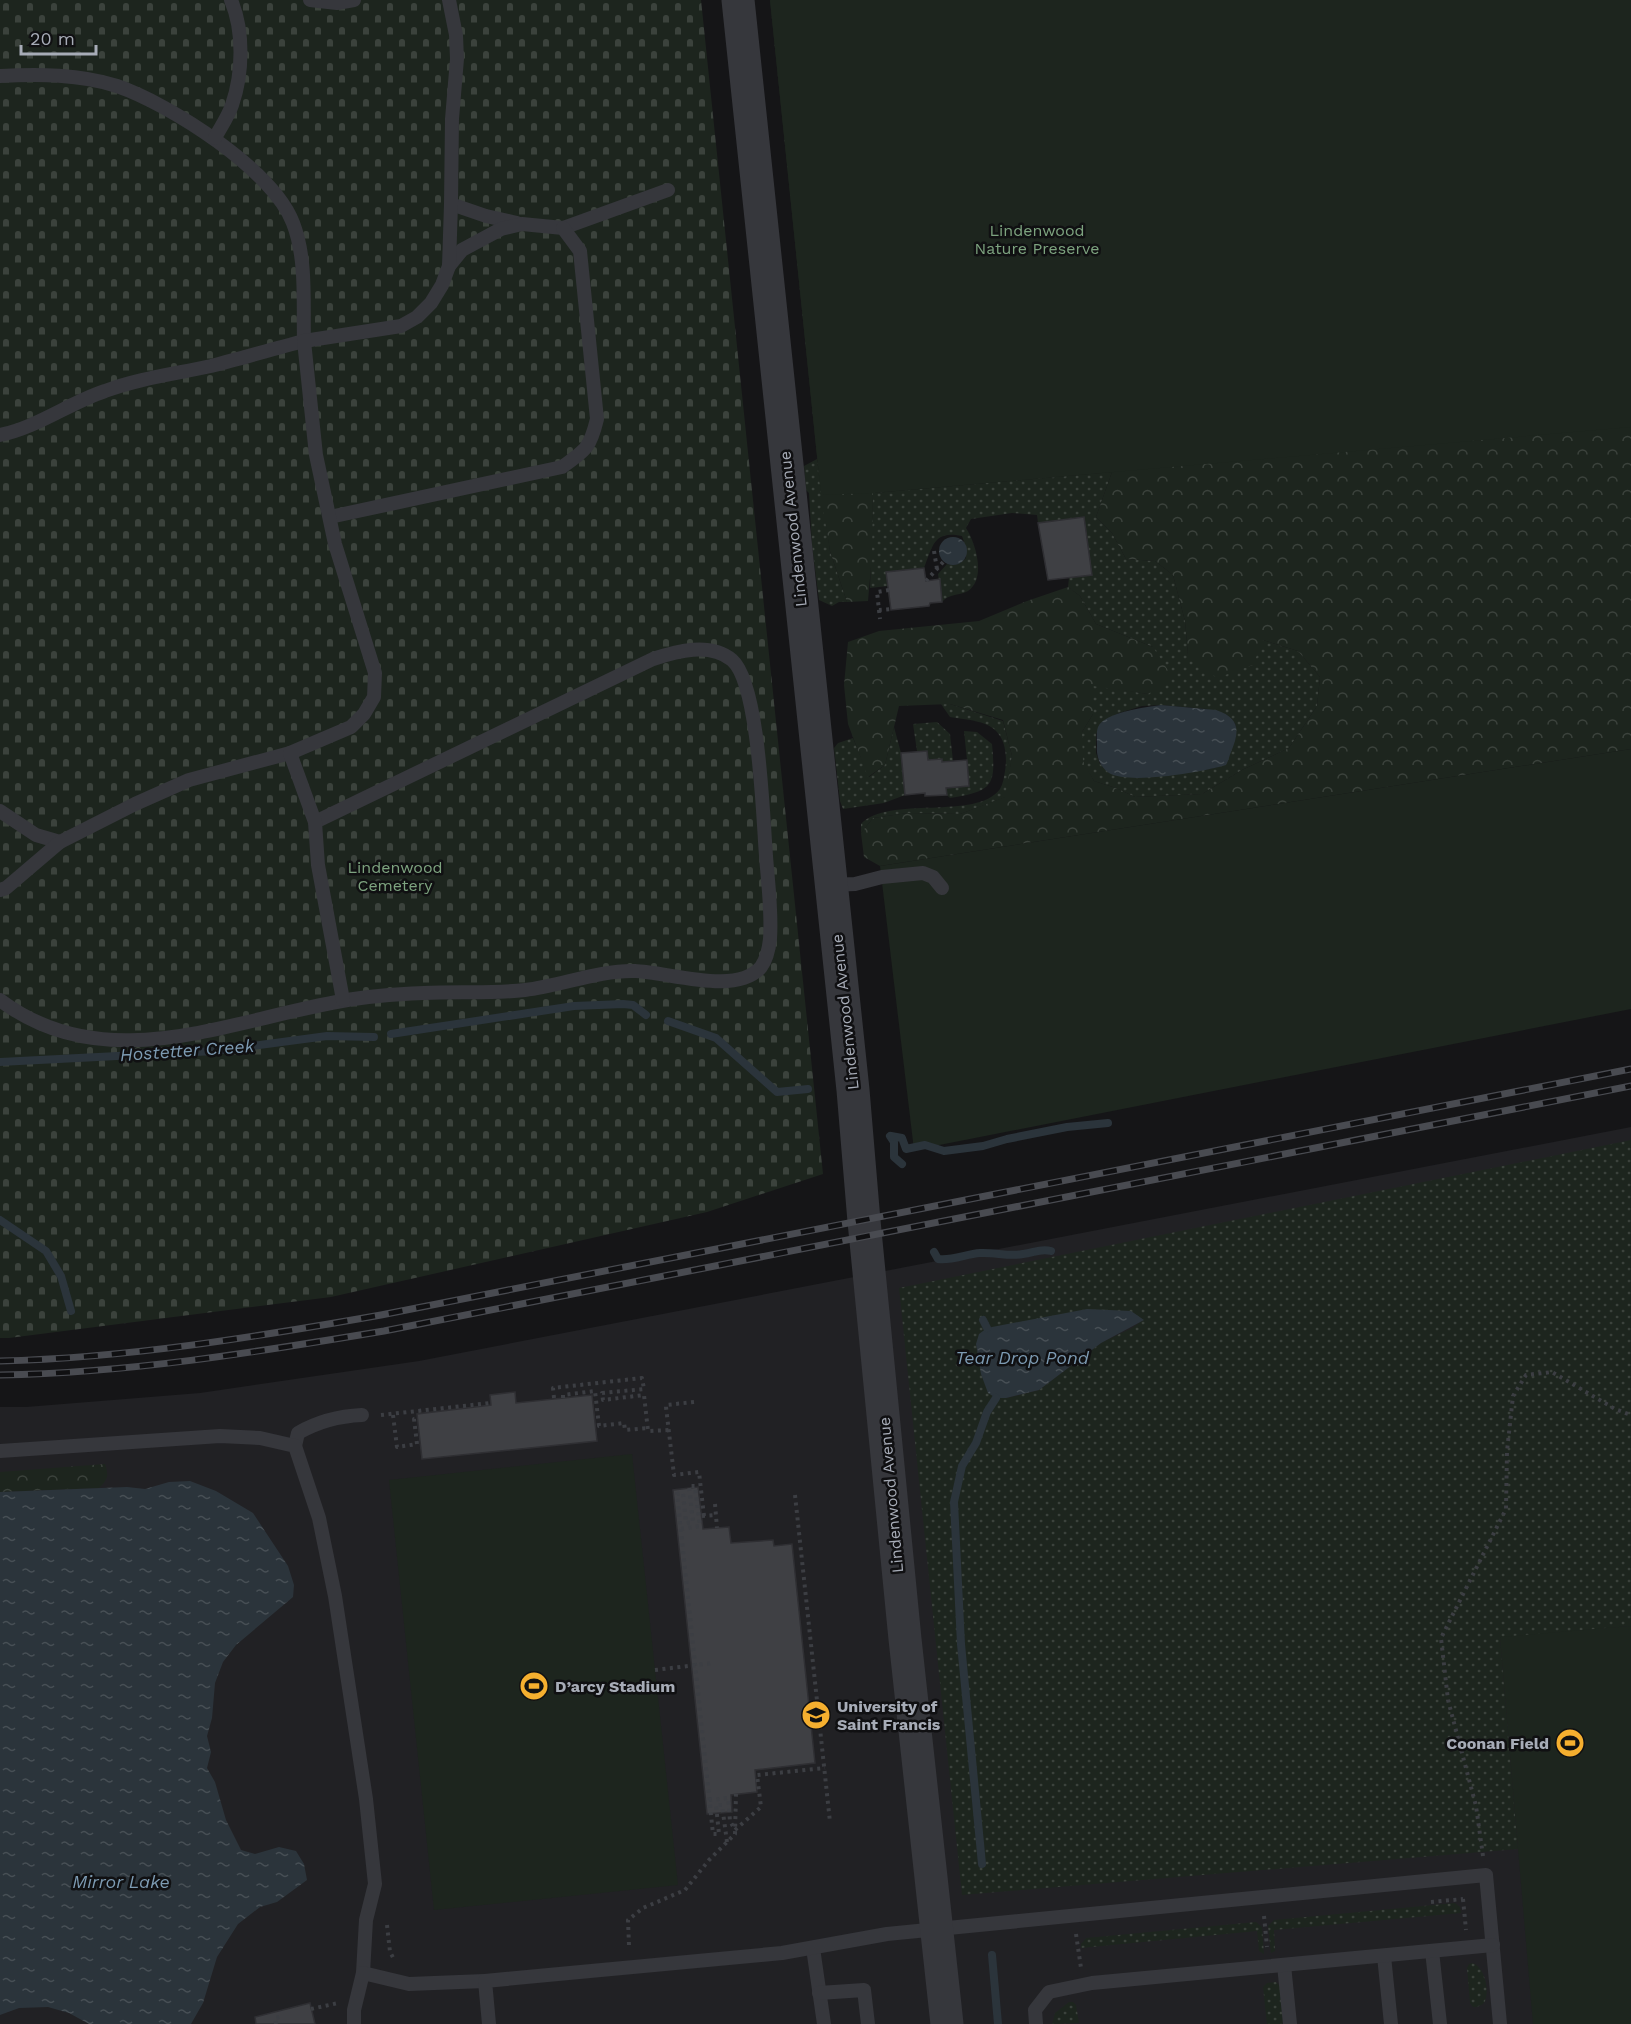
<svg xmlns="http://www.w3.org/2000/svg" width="1631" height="2024" font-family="'Work Sans',sans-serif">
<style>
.built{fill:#212124}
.grass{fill:url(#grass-dots);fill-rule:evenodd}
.forest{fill:url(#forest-crowns)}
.cemetery{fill:url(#cemetery-stones)}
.green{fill:#1d251e}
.water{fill:url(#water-ripples)}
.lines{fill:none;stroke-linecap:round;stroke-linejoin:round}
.stream{stroke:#2b343b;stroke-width:8}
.building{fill:#3f4044;stroke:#2f2f33;stroke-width:1.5}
.path{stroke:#3c3e43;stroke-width:4;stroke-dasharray:3 4.5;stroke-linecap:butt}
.service{stroke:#36373c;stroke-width:14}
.tertiary{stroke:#36373c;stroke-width:33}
.rail-casing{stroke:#494b51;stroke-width:7}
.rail{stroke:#101012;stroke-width:4.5;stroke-dasharray:14;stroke-linecap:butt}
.labels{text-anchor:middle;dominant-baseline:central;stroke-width:5;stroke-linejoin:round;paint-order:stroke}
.park-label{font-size:16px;fill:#7da37f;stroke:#101012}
.street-label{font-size:16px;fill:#a7acb7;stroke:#101012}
.poi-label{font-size:16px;font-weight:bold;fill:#a7acb7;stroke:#101012;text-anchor:start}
.water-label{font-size:18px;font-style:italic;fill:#7d9bb3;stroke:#101012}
</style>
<defs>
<pattern id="grass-dots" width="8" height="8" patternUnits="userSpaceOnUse" patternTransform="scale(1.5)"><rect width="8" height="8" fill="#1d251e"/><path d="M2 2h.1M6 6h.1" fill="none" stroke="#3b423c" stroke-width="1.8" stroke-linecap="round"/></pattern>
<pattern id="forest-crowns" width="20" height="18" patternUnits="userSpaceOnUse" patternTransform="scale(1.5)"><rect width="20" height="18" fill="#1d251e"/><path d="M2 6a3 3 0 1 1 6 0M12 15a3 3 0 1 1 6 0" fill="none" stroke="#3b423c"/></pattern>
<pattern id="cemetery-stones" width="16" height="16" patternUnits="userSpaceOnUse" patternTransform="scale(1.5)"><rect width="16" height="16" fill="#1d251e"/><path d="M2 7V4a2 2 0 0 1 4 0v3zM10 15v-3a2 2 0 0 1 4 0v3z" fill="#3b423c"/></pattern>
<pattern id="water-ripples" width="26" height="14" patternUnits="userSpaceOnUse" patternTransform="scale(1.5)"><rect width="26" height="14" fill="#2b343b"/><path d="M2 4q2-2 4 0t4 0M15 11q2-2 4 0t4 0" fill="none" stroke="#474f55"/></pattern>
</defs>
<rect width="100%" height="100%" fill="#151517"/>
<path class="built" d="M1631,1127V2024H0V1407H26L200,1393L419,1361Z"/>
<g class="grass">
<path d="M817,459L830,551L847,602H839L832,606L819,600L812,546L809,493L806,490L804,466Z"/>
<path d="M1112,472L1096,517L1112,533L1126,559L1155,561L1173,575L1185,621L1188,655L1263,640L1298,651L1320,677L1317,706L1289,748L1242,770L1202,794L1135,797L1116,788L1094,781L1082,761V732L1093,714V685L1148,694L1153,647L1096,624L1080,596L1068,587L1069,578L1092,575L1084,517L1038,523L1037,515L1012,513L971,519L966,528C975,542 987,578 968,591C960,596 949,593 942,602L938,574L947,564C956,566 960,564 966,558V547L962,536C934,530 933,545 924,568L887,572L888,586L870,588L873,493ZM1161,705L1207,709L1235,723C1240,740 1228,755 1218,767L1204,770L1109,772L1100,764L1096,753V734L1102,722L1119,713L1142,706Z"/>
<path d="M941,704H950L1003,721L1012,756L1006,797L960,814L908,813L873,818L861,833V824C888,795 977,821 1000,789C1003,784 1004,777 1005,771C1007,760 1006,745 1000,736C991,720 966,720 950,717Z"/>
<path d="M937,722L950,734L953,761L942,762L941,759L928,760L927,751H917L913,724Z"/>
<path d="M894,727L901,753L905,795L884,803L843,809L840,801L834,748L838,743L853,738L869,777L885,765Z"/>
<path d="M964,731L977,732L992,744C996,786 993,791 950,798L947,795L946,788L967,760Z"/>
<path d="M1631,1140V1626L1500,1638L1518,1849L962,1895L899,1288ZM1143,1320L1132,1328L1101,1343L1039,1390L1007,1398L977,1357Z"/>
<path d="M1455,1903L1460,1907L1461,1913L1274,1930L1275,1951L1271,1953L1268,1926L1274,1920Z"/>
<path d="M1256,1922L1262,1927L1264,1954L1259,1951L1257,1931L1081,1948V1944L1086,1938Z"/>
<path d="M1472,1963C1484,1965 1490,1991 1485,2001C1483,2005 1481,2005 1477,2007H1473L1470,2003L1467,1968L1469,1964Z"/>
<path d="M1276,1982L1280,1986L1283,2022L1282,2024H1267L1263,1987L1267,1983Z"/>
<path d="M1069,2002H1073L1076,2005L1079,2023L1052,2024L1055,2013Z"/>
</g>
<g class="forest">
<path d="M770,0H1631V749L880,866L864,857L861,833L873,818L908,813L960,814L1005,797L1012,756L1003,720L950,704L899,706L885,765L868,777L848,724L844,685L848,642L879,631L979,621L1027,601L1068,587L1080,596L1096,624L1153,647L1173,678L1148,694L1093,686V714L1082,732L1083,761L1094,781L1116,788L1135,797L1202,794L1242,770L1289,748L1317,706L1320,677L1298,651L1263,640L1253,665L1217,678L1188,655L1185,621L1173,575L1155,561L1126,559L1112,533L1096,517L1112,472L873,493L872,555L868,601L847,602L830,551L821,495Z"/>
<path d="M105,1464C109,1476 108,1479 99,1488L0,1492V1472Z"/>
</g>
<path class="cemetery" d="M0,0H701L823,1174L707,1212L331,1297L9,1338H0Z"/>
<g class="green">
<path d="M770,0H1631V427L873,493L821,495Z"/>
<path d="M1631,749V1009L914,1150L880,866Z"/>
<path d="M632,1454L678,1885L434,1910L389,1480Z"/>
<path d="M1631,1626V2024H1533L1500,1637Z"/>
</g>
<g class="water">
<circle cx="953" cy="551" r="14"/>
<path d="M1161,705L1216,710C1240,718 1240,731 1231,752C1229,756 1229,760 1226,765C1203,772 1129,785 1109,773C1100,767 1096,756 1097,746C1097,739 1096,733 1098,727C1105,712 1146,707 1161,705Z"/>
<path d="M1087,1309L1131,1311L1144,1320L1101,1343L1039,1390L1006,1398H996L988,1393L981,1374L976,1344L979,1334L987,1328Z"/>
<path d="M190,1481L216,1491L253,1513L288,1566L294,1585L293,1597L236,1645L223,1662L215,1683L212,1718L207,1736L211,1752L207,1768L215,1782L226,1820L241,1850L255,1854L279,1847L296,1851L304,1864L307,1880L277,1902L260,1907L238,1924L217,1957L203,2003L191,2024H89L69,2013L48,2007L19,2008L0,2015V1492L127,1487L145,1489L169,1482Z"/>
</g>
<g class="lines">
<g class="stream">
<path d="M668,1021L716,1038L777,1092L808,1089"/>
<path d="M391,1034L574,1006L623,1004L633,1005L646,1015"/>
<path d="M0,1062L215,1051L327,1036L374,1037"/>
<path d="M890,1136L894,1142V1157L902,1164"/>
<path d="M891,1136L902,1138L906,1149L925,1145L944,1151L983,1146L1007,1139L1067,1127L1108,1123"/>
<path d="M0,1220L46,1251L61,1276L71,1311"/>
<path d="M934,1252L938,1259C952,1261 966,1254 980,1253C995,1252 1009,1257 1023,1254C1034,1253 1040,1248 1051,1251"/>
<path d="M983,1320L987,1328"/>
<path d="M982,1864L961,1644L954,1502L962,1466L976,1443L987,1412L996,1398"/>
<path d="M992,1955L998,2024"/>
</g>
</g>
<g class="building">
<path d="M1084,517L1092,575L1048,580L1038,523Z"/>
<path d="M924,568L926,581L940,579L942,602L930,603L929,606L891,610L886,572Z"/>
<path d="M927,751L928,760L942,759V762L967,760L969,786L946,788L947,795L925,796V793L905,795L901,753Z"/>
<path d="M515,1392L516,1403L592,1395L597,1441L422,1459L417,1414L491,1405L490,1395Z"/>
<path d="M698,1487L703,1529L729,1527L731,1543L773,1540L774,1546L792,1544L815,1763L755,1770L757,1792L731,1795L732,1812L707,1814L673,1490Z"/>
<path d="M310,2003L315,2024H256L255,2017Z"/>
</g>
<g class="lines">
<g class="path">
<path d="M934,551L937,569"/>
<path d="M926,581L944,561"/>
<path d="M889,590L877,592L879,610L891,609"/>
<path d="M879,610L880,619"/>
<path d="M554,1398L553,1388L642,1378L644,1389L602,1393L603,1400L644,1395L648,1431L669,1430"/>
<path d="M563,1398V1395L595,1391L599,1426L624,1423L625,1430L648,1428"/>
<path d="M694,1402L666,1405V1407L674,1475L699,1472L704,1516"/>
<path d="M381,1415L490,1403"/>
<path d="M393,1415L397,1447L417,1444L414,1419H418"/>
<path d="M795,1495L830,1822"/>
<path d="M715,1504L717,1528"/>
<path d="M702,1516L716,1515"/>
<path d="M681,1529L700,1526L695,1486H689L693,1522L686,1523L683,1493L677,1494L713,1834H719L716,1805H722L727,1842"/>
<path d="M655,1670L713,1663"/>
<path d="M709,1800L728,1798L730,1821L735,1830L761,1807L757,1775L825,1768"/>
<path d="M1483,1856L1476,1806L1448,1700L1441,1638L1506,1509L1507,1451L1513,1396L1526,1375L1552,1372L1615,1409L1631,1415"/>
<path d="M1463,1899L1466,1930"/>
<path d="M1431,1902L1463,1899"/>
<path d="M1264,1916L1267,1947"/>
<path d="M387,1925L390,1952L395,1961"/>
<path d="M1076,1934L1081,1968"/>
<path d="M629,1945L628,1920L643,1908L685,1890L709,1860L735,1834L736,1794"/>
<path d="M311,2009L338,2003"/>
<path d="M276,2024L275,2018L280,2017"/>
</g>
<g class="service">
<path d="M310,0L337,3L354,0"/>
<path d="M0,76C38,74 80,74 117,86C170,104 273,170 293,223C307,259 303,303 304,341C273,349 242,358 211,366C175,374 140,378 105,391C69,403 38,427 0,435"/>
<path d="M215,138C220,128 228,117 232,105C243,73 244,31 231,0"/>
<path d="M451,204L486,216L517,223"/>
<path d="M449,266L462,250L501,229L522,224L563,228L668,190"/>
<path d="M330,517L562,467C586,450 590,448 597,419L580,251L563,228"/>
<path d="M0,811L36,835L60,842"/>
<path d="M832,885L855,884L882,877L923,873L933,877L942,888"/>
<path d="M0,890L6,888L60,842L135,804L189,780L290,753"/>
<path d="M0,1000C105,1079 227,1021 342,1001C368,996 397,994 424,993C458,991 491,994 525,990C561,986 598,970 635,971C668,972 737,996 761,967C766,960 769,948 770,939C772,912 768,883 766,856C763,818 759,683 732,660C710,642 677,651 653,659L315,822"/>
<path d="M343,1000L318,865L315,822L290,753L351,727L364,714L374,697L375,673L335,544L316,455L304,341L401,326L417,317L431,303L442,285L449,266L451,204L452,119L457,59L456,35L449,0"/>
<path d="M295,1446L298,1433C317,1422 340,1416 362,1415"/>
<path d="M0,1451L220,1436L260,1438L295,1446L319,1518L335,1596L366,1799L375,1884L366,1920L363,1973"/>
<path d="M813,1948L824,2024"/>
<path d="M1432,1951L1440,2024"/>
<path d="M1384,1956L1391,2024"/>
<path d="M1284,1965L1290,2024"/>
<path d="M819,1993L864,1990L868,2024"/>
<path d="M354,2024V2010L363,1973L409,1984L485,1981"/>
<path d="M489,2024L485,1981L782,1953L887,1934L1486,1875L1500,2024"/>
<path d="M1036,2024L1035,2010L1049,1992L1092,1983L1493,1945"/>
</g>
<path class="tertiary" d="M738,0L853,1090L864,1221L905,1639L947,2024"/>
<g class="rail-casing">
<g id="rail">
<path d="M0,1361C128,1358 255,1337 381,1315L1631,1069"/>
<path d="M0,1375C129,1373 257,1352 384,1331L1631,1086"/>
</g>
</g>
<use href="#rail" class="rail"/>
</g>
<defs>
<g id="stadium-disc" transform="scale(1.5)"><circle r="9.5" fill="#f5af2f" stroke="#101012"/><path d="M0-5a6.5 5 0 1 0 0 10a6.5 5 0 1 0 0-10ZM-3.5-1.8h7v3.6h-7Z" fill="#111"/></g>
<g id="university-disc" transform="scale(1.5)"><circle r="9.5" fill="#f5af2f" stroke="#101012"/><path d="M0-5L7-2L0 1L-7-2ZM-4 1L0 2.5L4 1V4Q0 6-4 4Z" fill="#111"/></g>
</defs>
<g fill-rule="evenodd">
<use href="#stadium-disc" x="534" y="1686"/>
<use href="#university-disc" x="816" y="1715"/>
<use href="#stadium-disc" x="1570" y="1743"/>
</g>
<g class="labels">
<g class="park-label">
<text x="1037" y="230">Lindenwood<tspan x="1037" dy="18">Nature Preserve</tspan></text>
<text x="395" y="867">Lindenwood<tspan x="395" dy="18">Cemetery</tspan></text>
</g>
<g class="street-label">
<text transform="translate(793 529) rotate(-96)">Lindenwood Avenue</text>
<text transform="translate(845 1012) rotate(-96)">Lindenwood Avenue</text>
<text transform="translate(891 1495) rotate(-95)">Lindenwood Avenue</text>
</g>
<g class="poi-label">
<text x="555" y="1686">D’arcy Stadium</text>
<text x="837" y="1706">University of<tspan x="837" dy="18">Saint Francis</tspan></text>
<text x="1549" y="1743" text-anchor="end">Coonan Field</text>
</g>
<g class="water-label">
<text transform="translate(187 1050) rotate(-4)">Hostetter Creek</text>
<text x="1022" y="1357">Tear Drop Pond</text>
<text x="121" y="1881">Mirror Lake</text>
</g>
</g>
<path d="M21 45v9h75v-9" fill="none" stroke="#a7acb7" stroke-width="3"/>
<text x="30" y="45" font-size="18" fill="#a7acb7" stroke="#101012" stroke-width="4.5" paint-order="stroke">20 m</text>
</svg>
